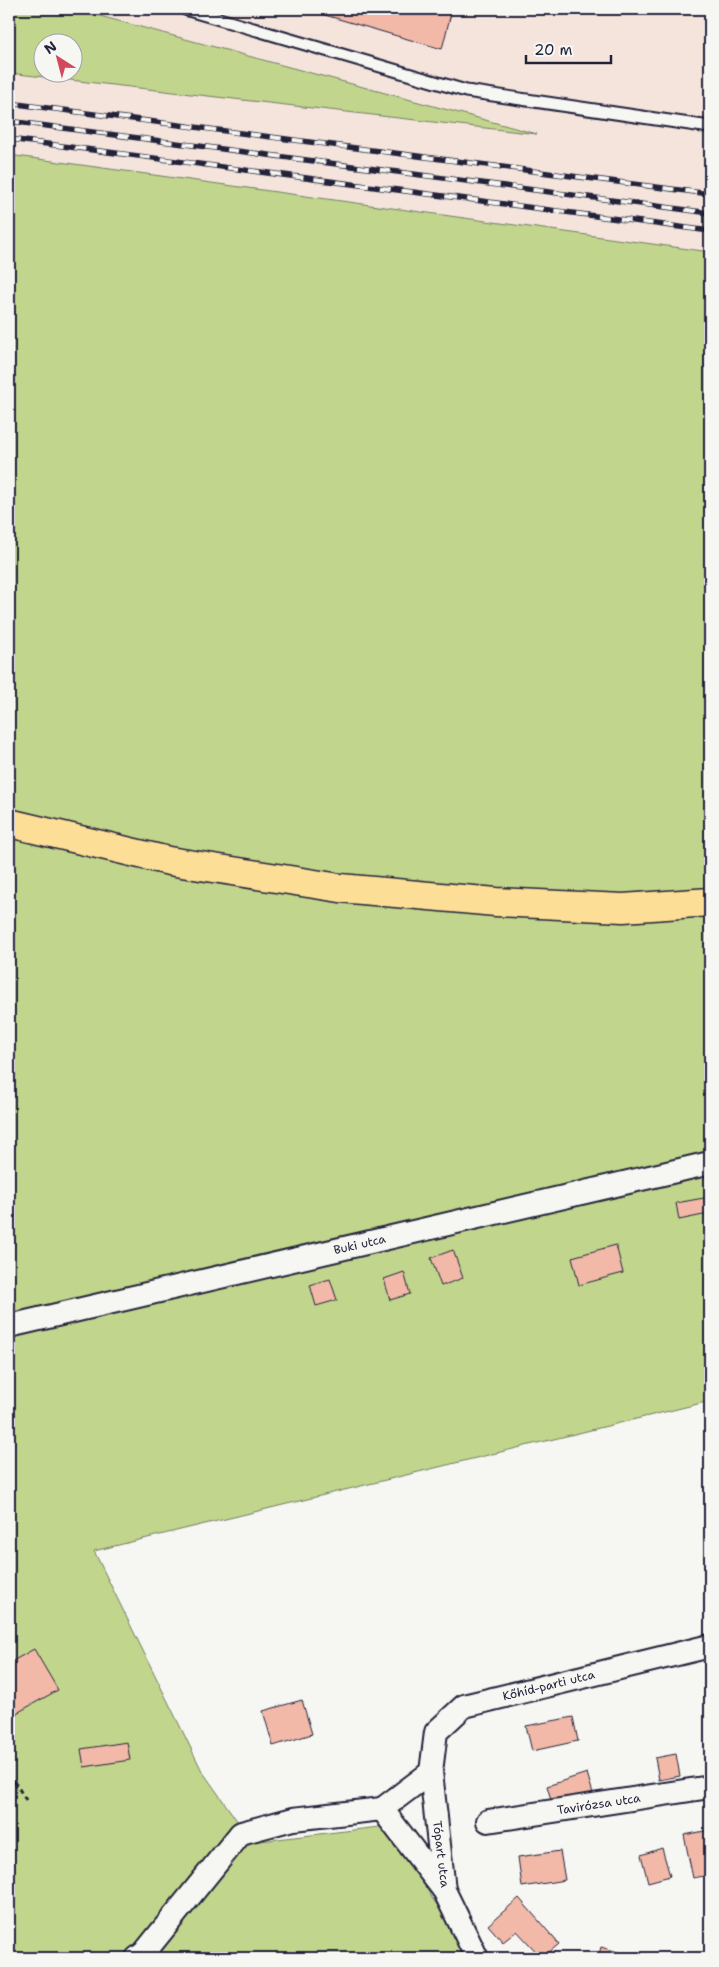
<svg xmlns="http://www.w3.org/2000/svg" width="719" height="1967" font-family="'Shantell Sans',sans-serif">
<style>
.built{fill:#f5e4dc}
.green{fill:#c1d68c;stroke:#727c64;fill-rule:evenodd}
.building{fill:#f2b9a8;stroke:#22223b}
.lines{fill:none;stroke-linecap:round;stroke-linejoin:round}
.lane-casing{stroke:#22223b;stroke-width:15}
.street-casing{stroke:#22223b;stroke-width:26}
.primary-casing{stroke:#22223b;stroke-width:31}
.path{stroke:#22223b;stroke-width:3;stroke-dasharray:5 4;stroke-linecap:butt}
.lane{stroke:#f6f6f2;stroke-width:11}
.street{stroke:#f6f6f2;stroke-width:22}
.primary{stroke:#fdde96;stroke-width:28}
.rail-casing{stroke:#22223b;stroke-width:5.5}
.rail{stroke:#f6f6f2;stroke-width:4;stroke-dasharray:11;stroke-linecap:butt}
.labels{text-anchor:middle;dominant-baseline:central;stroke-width:4;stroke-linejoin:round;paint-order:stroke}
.street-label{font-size:12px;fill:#22223b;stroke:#f6f6f2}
</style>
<rect width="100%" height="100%" fill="#f6f6f2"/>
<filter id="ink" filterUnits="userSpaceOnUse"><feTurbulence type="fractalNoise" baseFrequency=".02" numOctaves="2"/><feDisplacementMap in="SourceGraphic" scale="10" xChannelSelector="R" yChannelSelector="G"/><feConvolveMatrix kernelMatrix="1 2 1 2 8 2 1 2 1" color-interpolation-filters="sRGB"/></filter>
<g filter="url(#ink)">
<path class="built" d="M74,9H710V252L9,155V73L533,133Z"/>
<g class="green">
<path d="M9,9H74L537,134L9,73ZM42,42H72V72H42Z"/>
<path d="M9,155L710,252V1401L94,1551L202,1771L252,1842L396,1825L430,1895L474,1958H9Z"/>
</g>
<g class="building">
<path d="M304,9H452L442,49Z"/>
<path d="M704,1198L708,1214L679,1220L676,1203Z"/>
<path d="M616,1245L623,1273L579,1285L572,1257Z"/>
<path d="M453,1250L463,1278L441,1286L431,1258Z"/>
<path d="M404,1272L410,1294L390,1300L384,1279Z"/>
<path d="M330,1279L337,1300L316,1306L310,1285Z"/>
<path d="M34,1649L58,1690L15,1714L9,1703V1663Z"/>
<path d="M302,1700L312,1734L273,1746L263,1711Z"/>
<path d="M573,1717L578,1741L532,1751L526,1726Z"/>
<path d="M127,1742L130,1760L84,1767L81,1749Z"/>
<path d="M676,1754L680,1776L659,1780L655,1758Z"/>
<path d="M587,1773L594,1797L554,1810L547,1786Z"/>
<path d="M710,1830V1875L693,1878L684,1835Z"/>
<path d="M662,1848L670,1876L648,1882L641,1855Z"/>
<path d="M560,1851L565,1880L522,1887L518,1857Z"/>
<path d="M519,1898L559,1944L542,1958L517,1931L503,1942L488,1925Z"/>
<path d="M601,1947L625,1954L624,1958H598Z"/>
</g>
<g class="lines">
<g class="lane-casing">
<path id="lane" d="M185,9L466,91L710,127"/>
</g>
<g class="street-casing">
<g id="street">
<path id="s1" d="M9,1326L710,1163"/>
<path d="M431,1772L382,1809L443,1889"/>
<path id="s2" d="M488,1821L710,1787"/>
<path d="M137,1958L144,1953L241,1833L293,1819L382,1809"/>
<path id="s3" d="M477,1958L444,1890L431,1772L436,1732L464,1706L710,1646"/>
</g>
</g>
<g class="primary-casing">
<path id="primary" d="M9,823L169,861L340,888L496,902L623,908L710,902"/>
</g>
<path class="path" d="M9,1773L26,1800"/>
<use href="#lane" class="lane"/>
<use href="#street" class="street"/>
<use href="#primary" class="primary"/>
<g class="rail-casing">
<g id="rail">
<path d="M9,103L710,194"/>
<path d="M9,121L710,213"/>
<path d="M9,139L710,231"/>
</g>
</g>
<use href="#rail" class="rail"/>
</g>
</g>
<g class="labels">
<g class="street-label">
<text stroke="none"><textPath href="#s1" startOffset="360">Buki utca</textPath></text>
<text stroke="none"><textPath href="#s3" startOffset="360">Kőhíd-parti utca</textPath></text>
<text stroke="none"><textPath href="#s2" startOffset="112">Tavirózsa utca</textPath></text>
<text transform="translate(441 1854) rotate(83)">Tópart utca</text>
</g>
</g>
<rect width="719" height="1967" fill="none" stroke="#f6f6f2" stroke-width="30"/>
<rect x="15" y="15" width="689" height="1937" fill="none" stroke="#22223b" stroke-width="2" filter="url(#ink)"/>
<g transform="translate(58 58) rotate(324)"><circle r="24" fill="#f6f6f2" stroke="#a1a1a9"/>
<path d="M0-4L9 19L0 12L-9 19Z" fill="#d1495b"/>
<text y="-8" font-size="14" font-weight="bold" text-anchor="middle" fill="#22223b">N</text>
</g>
<path d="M526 55v8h85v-8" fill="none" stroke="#22223b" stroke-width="2.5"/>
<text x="534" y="55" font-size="15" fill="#22223b" stroke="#f6f6f2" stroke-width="4" paint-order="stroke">20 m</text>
</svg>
